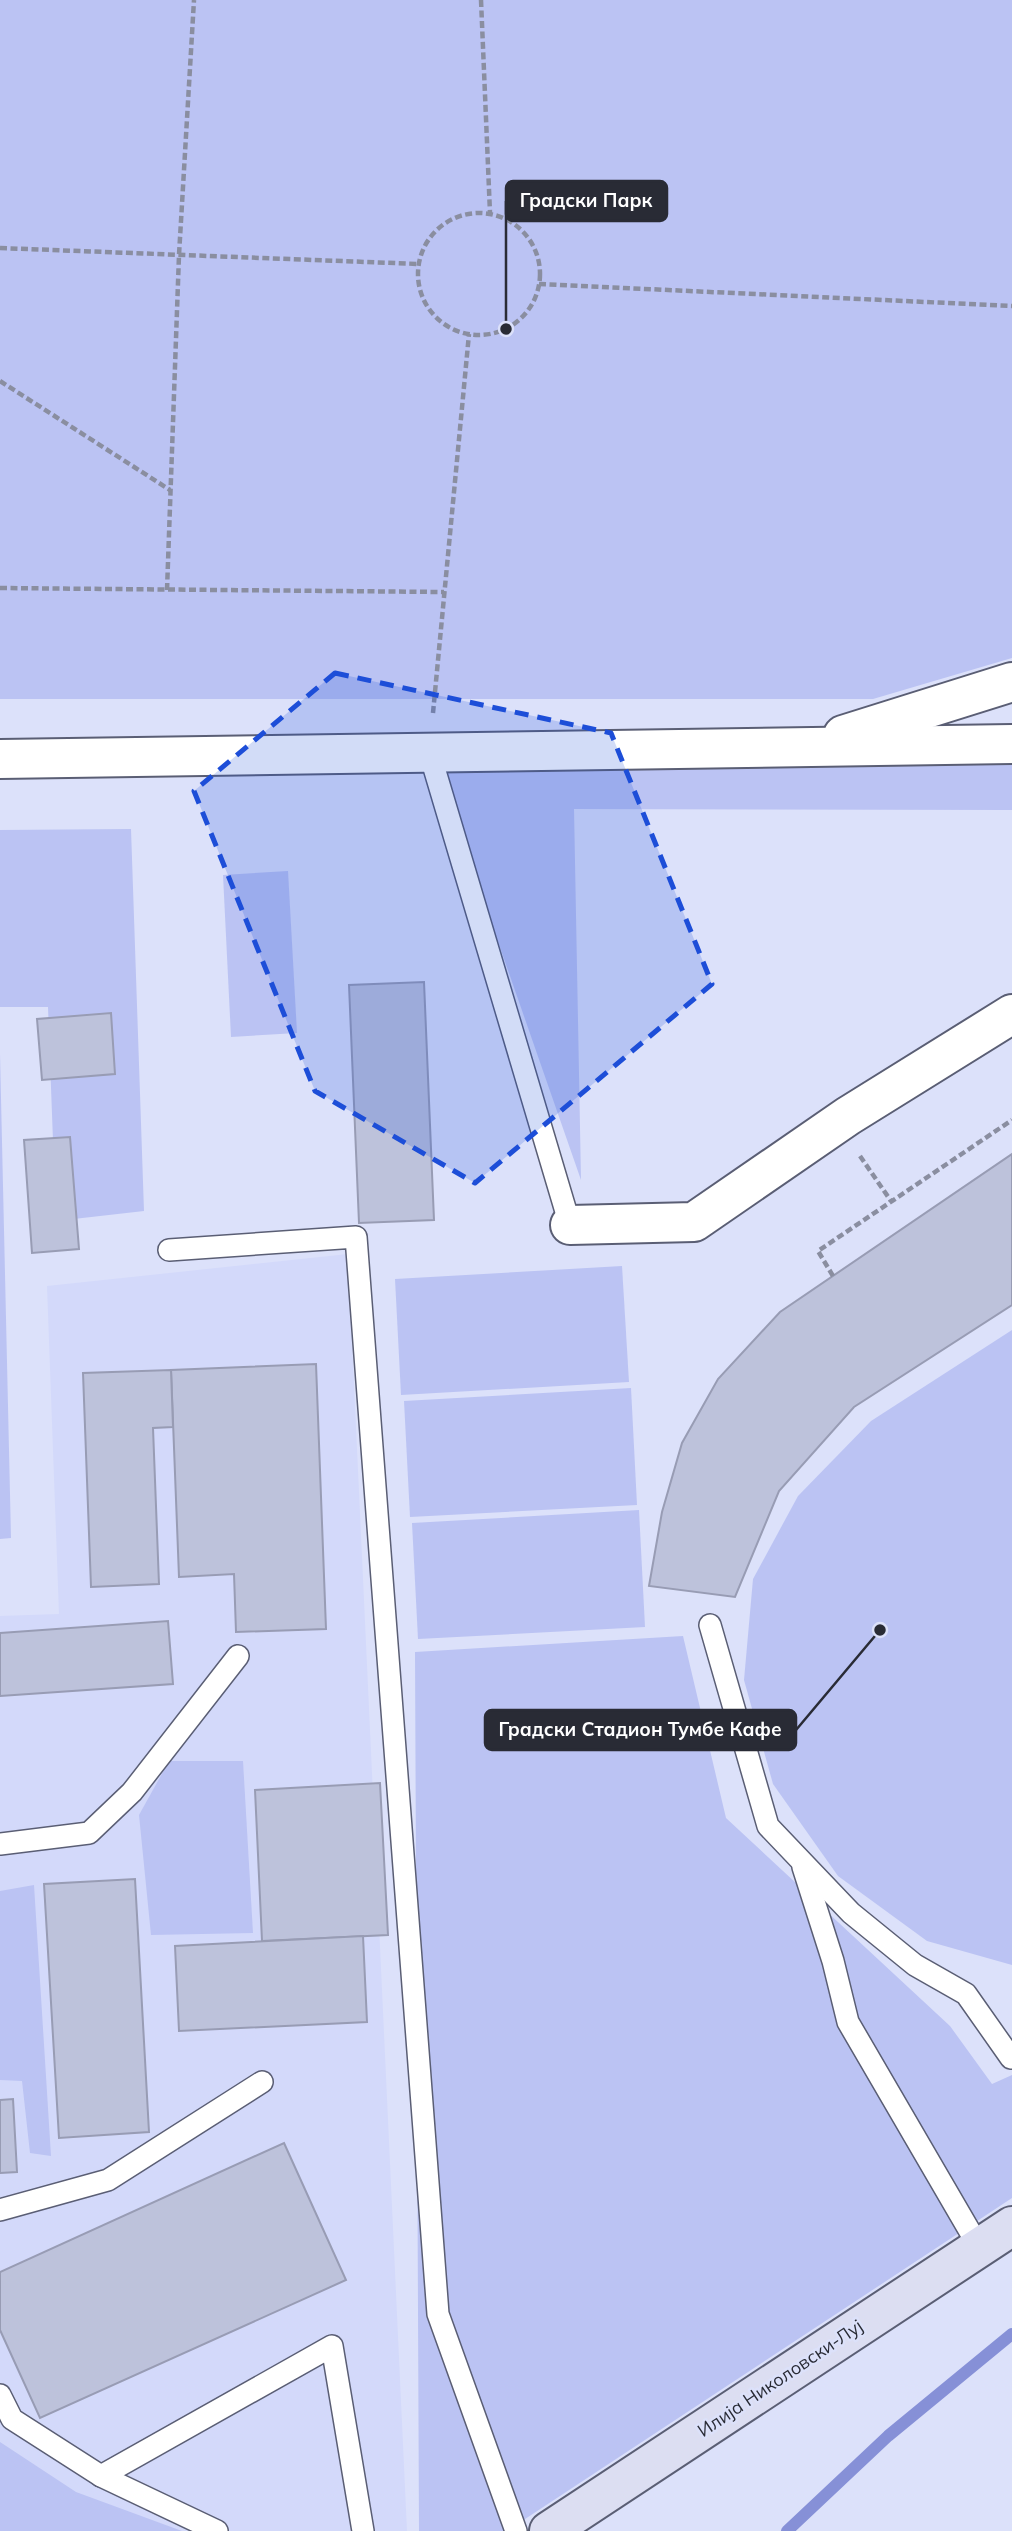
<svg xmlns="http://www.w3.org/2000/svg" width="1012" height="2531" font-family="Mulish,sans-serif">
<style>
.built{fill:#d3d9fa}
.green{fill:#bbc3f3}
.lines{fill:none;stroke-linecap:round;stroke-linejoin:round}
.stream{stroke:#8690d7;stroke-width:12}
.building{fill:#bdc2db;stroke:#989cb4;stroke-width:2}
.lane-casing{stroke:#5a5e74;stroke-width:24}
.street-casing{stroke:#5a5e74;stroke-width:42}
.secondary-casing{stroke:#5a5e74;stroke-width:42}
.path{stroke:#8a8ea0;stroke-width:4.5;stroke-dasharray:7 3.5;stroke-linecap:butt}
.lane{stroke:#fff;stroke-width:21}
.street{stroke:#fff;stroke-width:38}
.secondary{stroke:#dcdef2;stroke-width:38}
.marked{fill:#1d4ed8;fill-opacity:0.2;stroke:#1d4ed8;stroke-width:5;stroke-dasharray:14 9;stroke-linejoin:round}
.labels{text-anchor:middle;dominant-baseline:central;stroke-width:5;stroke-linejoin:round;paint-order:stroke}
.street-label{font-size:18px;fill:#292b35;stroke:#dce1fa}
.leader{fill:none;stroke:#292b35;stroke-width:2.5}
.callout-dot{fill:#292b35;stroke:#dce1fa;stroke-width:2.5}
.callout{fill:#292b35;stroke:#292b35;stroke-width:2.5}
.callout-label{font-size:19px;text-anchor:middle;font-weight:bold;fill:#fff}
</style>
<rect width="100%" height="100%" fill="#dce1fa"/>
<path class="built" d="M348,1254L407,2531H0V1616L59,1614L47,1286Z"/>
<g class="green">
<path d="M0,0H1012V658L873,699H0Z"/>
<path d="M1012,764V810L574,809L581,1180L439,772Z"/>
<path d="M131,829L144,1211L56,1221L48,1007H0V830Z"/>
<path d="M288,871L297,1033L231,1037L223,875Z"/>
<path d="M0,1054L11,1538L0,1539Z"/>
<path d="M622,1266L629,1382L401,1395L395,1279Z"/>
<path d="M1012,1330V1965L927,1941L838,1876L773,1784L744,1680L753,1579L798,1496L871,1421Z"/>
<path d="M631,1388L637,1505L410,1517L404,1401Z"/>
<path d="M639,1510L645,1627L418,1639L412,1523Z"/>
<path d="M683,1636L726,1818L950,2026L992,2084L1012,2075V2198L507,2531H419L415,1652Z"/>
<path d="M169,1761H243L253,1933L151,1935L139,1815Z"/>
<path d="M34,1885L51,2156L30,2153L22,2081L0,2080V1891Z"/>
<path d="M0,2442L76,2492L182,2531H0Z"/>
</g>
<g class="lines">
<path class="stream" d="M787,2531L888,2436L1012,2334"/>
</g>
<g class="building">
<path d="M424,982L434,1220L359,1223L349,985Z"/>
<path d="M111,1013L115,1074L42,1080L37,1019Z"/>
<path d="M70,1137L79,1249L32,1253L24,1140Z"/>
<path d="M1012,1154V1305L854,1407L779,1491L735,1597L649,1586L662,1512L682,1443L718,1379L780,1312Z"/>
<path d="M316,1364L326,1629L236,1632L234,1574L179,1577L171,1370Z"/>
<path d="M171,1370L173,1427L153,1428L159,1584L91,1587L83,1373Z"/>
<path d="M168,1621L173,1684L0,1696V1633Z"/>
<path d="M380,1783L388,1935L262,1941L255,1790Z"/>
<path d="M135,1879L149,2132L59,2138L44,1884Z"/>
<path d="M363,1936L367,2022L179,2031L175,1946Z"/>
<path d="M13,2099L17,2172L0,2173V2100Z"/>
<path d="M284,2143L346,2280L40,2418L0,2330V2272Z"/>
</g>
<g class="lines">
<g class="lane-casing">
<g id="lane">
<path d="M429,751L570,1225"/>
<path d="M169,1250L356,1237L438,2314L516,2531"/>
<path d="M710,1625L768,1826L851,1913L915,1965L966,1994L1011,2058"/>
<path d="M0,1844L89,1833L132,1792L238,1656"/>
<path d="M803,1867L833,1961L848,2022L979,2247"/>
<path d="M0,2210L108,2180L262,2082"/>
<path d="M0,2395L12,2419L101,2476L217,2531"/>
<path d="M101,2476L332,2346L363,2531"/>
</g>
</g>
<g class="street-casing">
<g id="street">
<path d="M843,735L1012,682"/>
<path d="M0,759L1012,744"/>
<path d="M570,1225L694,1222L848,1116L1012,1014"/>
</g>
</g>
<g class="secondary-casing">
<path id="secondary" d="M549,2531L1012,2226"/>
</g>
<g class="path">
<path d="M481,0L490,213"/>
<circle cx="479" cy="274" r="61"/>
<path d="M0,248L419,264"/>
<path d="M539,284L1012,306"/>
<path d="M0,381L170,490"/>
<path d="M0,588L444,592"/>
<path d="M167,590L179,255L194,0"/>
<path d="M433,713L469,334"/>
<path d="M860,1156L891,1201"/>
<path d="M833,1276L818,1251L1012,1120"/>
</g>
<use href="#lane" class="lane"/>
<use href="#street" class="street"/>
<use href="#secondary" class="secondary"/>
</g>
<path class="marked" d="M335,673L611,733L712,984L475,1183L315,1091L194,791Z"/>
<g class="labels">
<g class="street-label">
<text transform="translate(780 2378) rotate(-34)">Илија Николовски-Луј</text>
</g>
</g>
<path class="leader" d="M506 329L506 201M880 1630L796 1730"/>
<g class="callout-dot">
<circle cx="506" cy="329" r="7"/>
<circle cx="880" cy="1630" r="7"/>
</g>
<g class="callout">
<rect x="506" y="181" width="161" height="40" rx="7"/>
<rect x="485" y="1710" width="311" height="40" rx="7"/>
</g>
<g class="callout-label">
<text x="586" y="207">Градски Парк</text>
<text x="640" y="1736">Градски Стадион Тумбе Кафе</text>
</g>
</svg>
